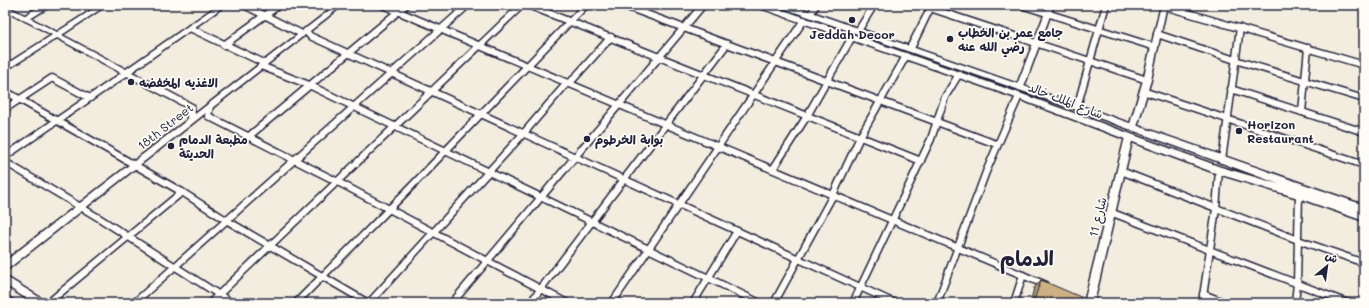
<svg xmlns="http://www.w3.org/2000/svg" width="1369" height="308" font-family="Mali,'Playpen Sans Arabic',sans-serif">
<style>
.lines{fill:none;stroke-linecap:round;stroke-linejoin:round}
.minor-casing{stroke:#22223b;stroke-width:9}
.tertiary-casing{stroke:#22223b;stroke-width:3}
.primary-casing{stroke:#22223b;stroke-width:3}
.minor{stroke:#fdfcf7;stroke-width:6}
.tertiary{fill:#fdfcf7;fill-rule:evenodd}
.primary{fill:#fdfcf7;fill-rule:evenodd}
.wall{fill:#af9970;stroke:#22223b}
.building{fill:#ccb282;stroke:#22223b}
.poi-dot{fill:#22223b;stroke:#fdfcf7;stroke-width:1.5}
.labels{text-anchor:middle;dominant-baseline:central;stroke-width:3.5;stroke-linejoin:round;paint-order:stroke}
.poi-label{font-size:12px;font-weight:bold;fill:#22223b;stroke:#fdfcf7;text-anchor:start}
.street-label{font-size:12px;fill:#22223b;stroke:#fdfcf7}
.town-label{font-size:20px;font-weight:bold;fill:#22223b;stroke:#fdfcf7}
</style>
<rect width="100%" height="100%" fill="#f3ede0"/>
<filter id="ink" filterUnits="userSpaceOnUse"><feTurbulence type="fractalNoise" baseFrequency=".025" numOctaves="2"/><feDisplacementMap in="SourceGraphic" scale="8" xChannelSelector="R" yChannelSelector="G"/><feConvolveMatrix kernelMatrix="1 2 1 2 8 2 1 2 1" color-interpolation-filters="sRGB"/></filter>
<g filter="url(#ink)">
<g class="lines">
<g class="minor-casing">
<g id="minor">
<path d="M244,5L302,34"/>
<path d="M383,5L1046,285"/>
<path d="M528,5L921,161"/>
<path d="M622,5L996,144"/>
<path d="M921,5L1147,80"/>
<path d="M1021,5L1155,47"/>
<path d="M1164,6L1364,65"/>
<path d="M26,18L47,5"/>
<path d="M190,28L264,63"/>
<path d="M306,31L310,36L895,303"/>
<path d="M858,31L874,5"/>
<path d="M1157,34L1235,60L1364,99"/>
<path d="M224,45L279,5"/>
<path d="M261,66L309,85L760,303"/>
<path d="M569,84L611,37"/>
<path d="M1231,89L1364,132"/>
<path d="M5,91L182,192L226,220L368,303"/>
<path d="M1143,91L1364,165"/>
<path d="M210,106L208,116L336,181L567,303"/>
<path d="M1077,107L1106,5"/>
<path d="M5,109L52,78L90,98"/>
<path d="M1302,112L1308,48"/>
<path d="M248,137L406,5"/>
<path d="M1222,160L1240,28"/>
<path d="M5,162L99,218L232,303"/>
<path d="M773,169L807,116L852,37"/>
<path d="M1121,171L1298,240L1364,263"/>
<path d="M1110,212L1348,303"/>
<path d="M1203,294L1226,303"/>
<path d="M48,303L182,192"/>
<path d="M134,303L468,5"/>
<path d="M210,303L522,5"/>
<path d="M296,303L406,192L586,5"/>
<path d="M369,303L523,134L567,83"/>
<path d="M452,303L703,5"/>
<path d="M530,303L727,44"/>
<path d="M612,303L804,20"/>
<path d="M693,303L737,231"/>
<path d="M774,303L833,195L860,137L906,56"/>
<path d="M853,303L931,139L945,97L959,74"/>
<path d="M937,303L986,172L1019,96"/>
<path d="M1014,303L1023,275"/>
<path d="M1202,303L1216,209L1219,170"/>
<path d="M1295,303L1297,283L1299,194"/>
</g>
</g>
<g class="tertiary-casing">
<g id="tertiary">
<path d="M5,5L57,32L99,5H107L62,35L126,69L218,5H226L132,72L194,105L195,114L336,5H343L8,269L5,270V261L187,120V108L127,76L5,160V153L121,73L57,38L5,71V65L52,35L5,10Z"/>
<path d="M813,5H820L812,16H808L807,14Z"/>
<path d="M929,5H935L913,51H907L906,49Z"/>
<path d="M1048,5H1054L1024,87L1020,90L1017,89L1016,87Z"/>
<path d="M1161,5H1167L1151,80L1137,127L1133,130L1129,127L1143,80Z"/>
<path d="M1129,134L1133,137L1094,303H1084L1125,137Z"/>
<path d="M5,276L44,300L46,303H33L5,285Z"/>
<path d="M5,295L13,300L15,303H5Z"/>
</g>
</g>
<g class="primary-casing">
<path id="primary" d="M756,5H769L1022,94L1221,167L1279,184L1074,109L780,7L779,5H792L1364,205V221L1298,198L1215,173L1016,98L757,7Z"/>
</g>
<use href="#minor" class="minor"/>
<use href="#tertiary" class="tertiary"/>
<use href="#primary" class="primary"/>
</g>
<path class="wall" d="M1041,280L1089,303H1030L1034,288Z"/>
<path class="building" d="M1041,280L1090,301L1089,303H1033Z"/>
</g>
<g class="poi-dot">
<circle cx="852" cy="20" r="4"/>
<circle cx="950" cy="39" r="4"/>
<circle cx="131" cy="82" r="4"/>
<circle cx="1239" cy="131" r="4"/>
<circle cx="587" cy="139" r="4"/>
<circle cx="171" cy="146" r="4"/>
</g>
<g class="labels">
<g class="poi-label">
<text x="958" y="32">جامع عمر بن الخطاب<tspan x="958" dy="14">رضي الله عنه</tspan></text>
<text x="852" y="34" text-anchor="middle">Jeddah Decor</text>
<text x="139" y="82">الاغذيه المخفضه</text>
<text x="1247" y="124">Horizon<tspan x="1247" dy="14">Restaurant</tspan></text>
<text x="179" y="139">مطبعة الدمام<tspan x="179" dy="14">الحديثة</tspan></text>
<text x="595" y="139">بوابة الخرطوم</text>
</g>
<g class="street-label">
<text transform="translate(1066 100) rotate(21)">شارع الملك خالد</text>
<text transform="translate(165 126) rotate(-38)">18th Street</text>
<text transform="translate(1097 217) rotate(-76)">شارع 11</text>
</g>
<g class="town-label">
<text x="1027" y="258">الدمام</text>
</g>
</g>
<rect width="1369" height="308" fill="none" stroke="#fdfcf7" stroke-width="20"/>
<rect x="10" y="10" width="1349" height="288" fill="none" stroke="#22223b" stroke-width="1.5" filter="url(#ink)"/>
<g transform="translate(1327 266) rotate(29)" stroke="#fdfcf7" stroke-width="3" paint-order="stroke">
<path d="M0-3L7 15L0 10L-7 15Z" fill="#22223b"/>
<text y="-6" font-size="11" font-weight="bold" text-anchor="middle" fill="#22223b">ش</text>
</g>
</svg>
